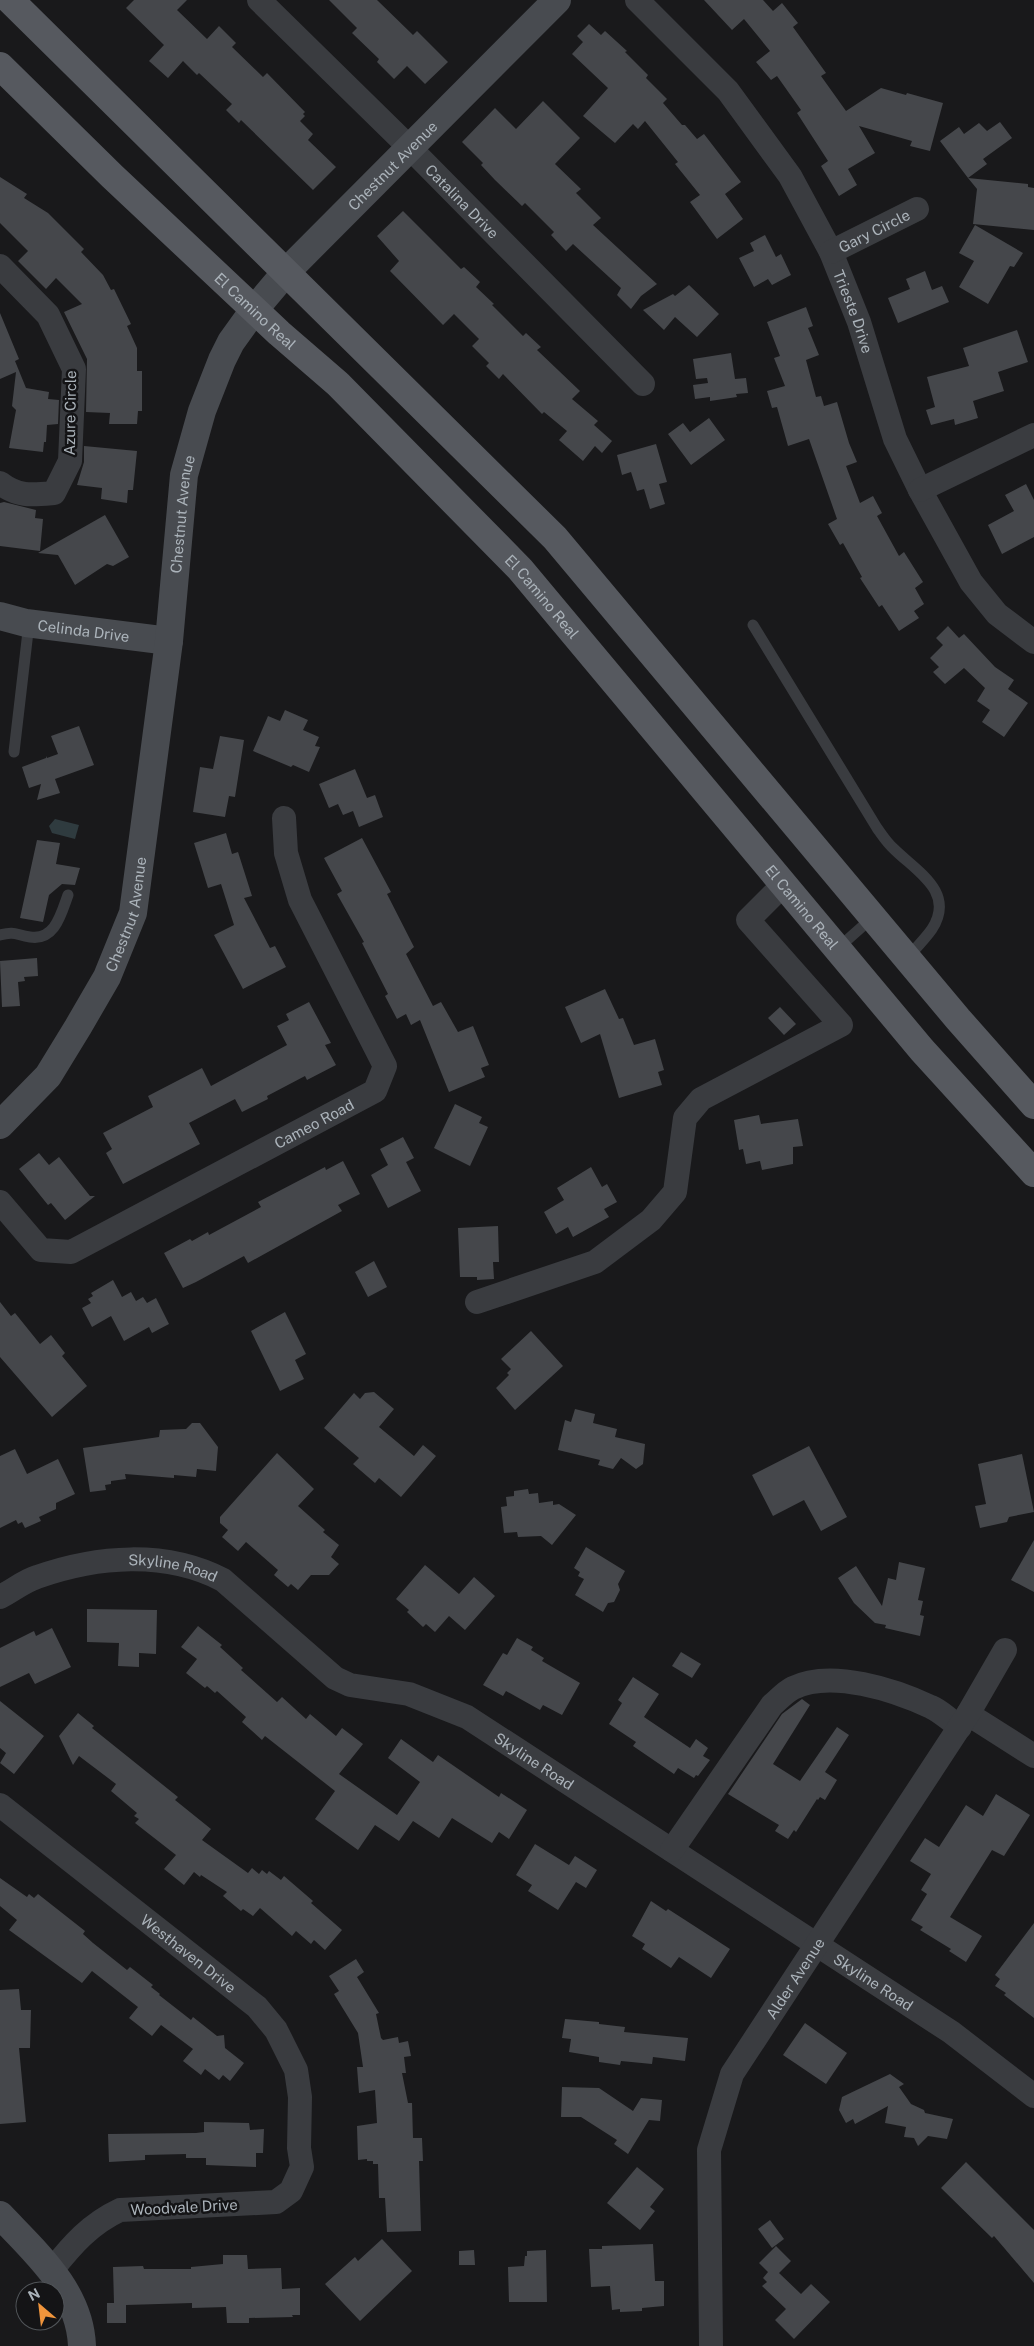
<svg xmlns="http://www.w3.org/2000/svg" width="1034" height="2346" font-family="'Public Sans',sans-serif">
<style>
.water{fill:#2f3b3f}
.building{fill:#45474b}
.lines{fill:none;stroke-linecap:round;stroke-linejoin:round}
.lane{stroke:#3a3c40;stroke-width:11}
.street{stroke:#3a3c40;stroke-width:24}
.secondary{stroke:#484b50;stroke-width:28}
.primary{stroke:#56595f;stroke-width:28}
.labels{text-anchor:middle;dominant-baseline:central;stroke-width:5;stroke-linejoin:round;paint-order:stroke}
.street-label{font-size:15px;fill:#abb3ba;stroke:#141416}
</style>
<rect width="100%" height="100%" fill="#19191b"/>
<path class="water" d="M55,819L79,825L75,839L52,833L49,826Z"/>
<g class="building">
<path d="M134,0H187L177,10L207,39L219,26L236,43L232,47L263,77L267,73L305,112L303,114L305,116L300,121L313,134L308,140L336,167L313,190L241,120L239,123L226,110L232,104L199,73L197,75L183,61L168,78L149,61L164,45L126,8Z"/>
<path d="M329,0H377L413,35L417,31L448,62L425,84L407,66L394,79L377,62L379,59L352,33L357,28Z"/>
<path d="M704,0H763L773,11L782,3L798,23L793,27L826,73L821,76L846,111L881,88L906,95L907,93L943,103L930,151L910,146L912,141L859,126L875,153L848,169L857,185L839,196L821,166L828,161L797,113L801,110L777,76L771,80L756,62L770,51L744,19L732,30Z"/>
<path d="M589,24L601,35L605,31L627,51L625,52L648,75L646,78L667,99L663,103L682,125H685L697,139L704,134L741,182L725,194L743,219L717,239L690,202L700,195L675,164L678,162L645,121L638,129L633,124L615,143L583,116L608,88L572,54L583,42L577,36Z"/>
<path d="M543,101L580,138L555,164L581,189L576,193L601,218L593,225L657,284L641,296L631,309L617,295L621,288L573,244L566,251L551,235L554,232L525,203L522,206L495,180L481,165L483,163L462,142L495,108L516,129Z"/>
<path d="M1000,122L1012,138L983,159L987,164L968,178L940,141L959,127L964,134L979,123L987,131Z"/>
<path d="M0,177L27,194L24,198L48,213L84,249L81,252L103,275L111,290L114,289L131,324L127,326L137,348V371H142V411H138L137,424H109L110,413L86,412L87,359L64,312L82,304L56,278L46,289L18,261L28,251L0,223Z"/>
<path d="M968,178L1028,184V187L1034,188V230L973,224L977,189Z"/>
<path d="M403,211L461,269L464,267L480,282L476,287L494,304L492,305L523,336L526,333L541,347L537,350L580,391L572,399L598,421L594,425L612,441L602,453L595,446L583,461L559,440L567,431L544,412L542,414L503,374L499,379L486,366L489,363L472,346L479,339L454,314L443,325L390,271L399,261L377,236Z"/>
<path d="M975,225L1023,253L1014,267L1010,266L988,304L959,287L974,261L959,253Z"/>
<path d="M765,235L776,257L781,254L791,275L772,285L768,279L754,287L739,258L754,251L750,243Z"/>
<path d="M925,271L932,290L942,286L949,302L898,323L888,298L910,289L906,279Z"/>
<path d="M689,285L719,314L697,337L675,317L664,330L643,310L673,294L675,296Z"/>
<path d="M806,307L813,326L808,328L819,355L806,360L816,397L821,396L824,406L837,402L849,443L857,462L846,466L860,503L873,496L882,513L877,516L899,556L904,552L923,582L915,588L924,604L914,611L919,618L899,631L882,605L879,607L860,578L862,577L843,543L840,545L828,524L837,519L809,439L788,446L777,407L772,408L767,391L785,386L774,358L780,356L767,322Z"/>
<path d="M0,313L19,359L15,361L26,388L49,392L48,399L59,400L58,424L47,425L46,442H44L43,452L9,448L16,410L12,406L16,372L0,379Z"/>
<path d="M1017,330L1028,362L998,372L1004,391L973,401L978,418L955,425L954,419L931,425L926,410L935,407L927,377L969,366L963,348Z"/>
<path d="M731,353L735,379L746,378L748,393L736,394L737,397L710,401V397L695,399L693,385L708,383L707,378L696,379L693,359Z"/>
<path d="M709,418L725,440L691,465L668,434L683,423L690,432Z"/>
<path d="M656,444L667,482L659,484L665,504L650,509L644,489L637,491L631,472L622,475L617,455Z"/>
<path d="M84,446L137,451L133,490H128L127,503L101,499L102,488L77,485L84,462Z"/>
<path d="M1026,484L1034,500V537L1002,554L988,525L1014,511L1005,495Z"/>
<path d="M4,502L36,510L35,518L43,519L40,551L0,546V503Z"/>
<path d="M105,515L129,557L113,566L107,564L75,585L58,555L38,553Z"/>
<path d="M948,626L959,638L964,634L995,667L1014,680L1008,689L1028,703L1004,737L982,722L990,710L977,701L985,688L964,668L945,684L933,672L939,667L930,658L943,645L936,638Z"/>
<path d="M285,710L308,720L303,730L319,737L315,746L320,747L309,772L293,765L291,767L253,751L268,716L280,721Z"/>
<path d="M79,726L94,765L55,779L60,793L37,800L41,784L29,788L22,767L46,758L47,756V758L58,754L51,736Z"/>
<path d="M220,736L244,740L235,797L229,796L225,817L193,812L200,767L213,769Z"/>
<path d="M355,769L367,798L375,795L383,817L359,827L353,811L343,815L338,804L329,808L319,784Z"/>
<path d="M226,833L232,854L238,852L252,896L244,898L270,948L275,946L286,967L243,989L214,935L234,925L221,884L208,888L194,843Z"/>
<path d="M362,838L391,892L387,894L414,947L406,954L433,1006L441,1002L458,1032L473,1026L489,1065L481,1068L485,1077L449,1092L420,1020L411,1025L406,1014L397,1019L385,996L388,994L362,943L364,942L337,894L342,891L324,858Z"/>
<path d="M37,840L60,843L56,864L80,868L75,885L62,884L49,895L43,922L20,918Z"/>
<path d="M37,958L38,976L24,977L25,981L18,982L20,1006L2,1007L0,961Z"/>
<path d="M605,989L619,1019L623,1018L634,1045L655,1039L664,1070L658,1072L662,1085L619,1098L600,1034L581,1043L565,1007Z"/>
<path d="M309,1002L331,1043L325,1045L336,1065L307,1080L305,1076L267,1096L268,1099L242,1112L235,1099L189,1123L200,1144L123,1184L106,1153L112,1149L103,1133L153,1107L148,1096L202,1068L211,1086L287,1045L277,1026L289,1020L286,1014Z"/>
<path d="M780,1007L796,1024L784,1035L768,1018Z"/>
<path d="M455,1104L482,1117L479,1123L488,1127L470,1166L434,1148Z"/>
<path d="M759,1115L761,1124L798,1119L803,1146L793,1147V1164L762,1170L760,1161L746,1164L743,1149L739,1150L734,1120Z"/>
<path d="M403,1137L414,1158L406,1162L421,1191L388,1208L371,1175L388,1165L380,1149Z"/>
<path d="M39,1153L49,1165L59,1157L90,1196H95L65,1220L51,1203L48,1205L19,1169Z"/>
<path d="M343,1161L360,1194L338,1205L342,1211L248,1263L244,1256L196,1282L183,1288L164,1253L190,1239L192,1241L208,1232L209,1235L261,1207L258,1202L325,1167L326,1170Z"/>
<path d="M591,1167L602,1187L607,1184L617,1202L604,1209L609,1217L573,1237L568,1227L556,1234L544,1212L564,1200L557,1188Z"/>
<path d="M498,1226L499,1262H493L494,1279L477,1280V1277H460L458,1228Z"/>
<path d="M374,1261L387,1287L368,1297L355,1272Z"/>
<path d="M113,1280L122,1297L131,1292L136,1301L143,1297L147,1303L156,1298L169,1324L152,1333L149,1327L124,1341L111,1316L92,1327L82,1308L91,1303L88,1299L93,1296L91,1293Z"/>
<path d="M0,1302L11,1316L15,1313L40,1344L51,1335L65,1353L62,1356L87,1386L52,1417L0,1357Z"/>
<path d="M285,1312L306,1354L295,1360L304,1379L280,1391L251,1331Z"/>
<path d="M531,1331L563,1366L515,1410L496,1388L509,1375L507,1373L511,1369L501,1359Z"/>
<path d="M374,1392L394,1409L379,1427L414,1456L423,1445L436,1456L401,1497L379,1478L375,1483L353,1464L359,1458L324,1428L354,1393L360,1399L365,1393Z"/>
<path d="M575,1409L595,1414L593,1423L617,1429L615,1437L645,1444L643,1464L636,1469L621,1458L613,1469L598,1465L600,1460L558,1450L565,1420L571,1422Z"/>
<path d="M192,1423H200L218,1447L216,1471L197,1469L196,1477L174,1475V1478L125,1474L126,1479L111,1481V1484L105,1485L106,1490L90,1492L83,1448L159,1437L160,1430L186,1429Z"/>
<path d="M809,1446L847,1517L821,1531L804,1500L773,1516L752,1475Z"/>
<path d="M15,1449L27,1474L58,1459L75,1494L56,1503V1509L39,1517L41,1521L25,1528L22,1522L18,1524L16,1520L0,1528V1456Z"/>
<path d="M277,1453L314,1489L298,1506L325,1530L323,1532L339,1545L331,1557L339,1564L329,1575H311L298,1590L291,1584L288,1587L274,1575L278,1570L246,1542L238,1551L222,1537L228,1530L220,1523V1517Z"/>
<path d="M1022,1454L1034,1512L1009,1517L1007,1522L980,1528L975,1506L986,1504L978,1464Z"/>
<path d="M528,1489L529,1494L538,1493L539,1503L553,1501V1505L559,1504L576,1515L552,1545L541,1536L518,1537L517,1532L504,1533L501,1507L507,1506L506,1497L514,1496V1491Z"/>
<path d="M1034,1540V1592L1011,1580Z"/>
<path d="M586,1547L625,1571L618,1584L620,1590L614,1602L608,1603L603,1612L575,1595L584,1579L578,1576L580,1572L574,1568Z"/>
<path d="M899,1562L925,1568L918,1600L923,1601L920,1615L924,1616L920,1636L885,1628L886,1625L875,1623L854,1603L838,1578L856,1566L882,1606L888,1578L896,1580Z"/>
<path d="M425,1565L459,1594L474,1577L495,1596L465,1630L449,1616L435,1632L426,1624L423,1627L407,1612L409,1610L396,1599Z"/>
<path d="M87,1609L157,1610L156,1654L139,1653V1667L118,1666L119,1643L87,1642Z"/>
<path d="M198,1626L222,1645L220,1647L243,1668L241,1670L277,1702L282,1697L306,1719L310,1714L336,1736L342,1728L363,1744L339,1774L397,1815L420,1782L388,1758L401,1739L433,1762L438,1755L499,1797L501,1793L527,1810L509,1839L499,1832L492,1843L452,1818L439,1838L413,1821L399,1841L375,1825L358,1850L315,1819L335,1791L265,1736L262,1740L242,1722L246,1717L217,1691L215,1693L207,1686L205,1688L186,1673L197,1659L181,1647Z"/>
<path d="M52,1628L71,1667L35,1684L29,1673L0,1687V1648L34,1631L36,1636Z"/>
<path d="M517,1638L533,1647L531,1650L544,1658L542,1661L580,1683L562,1715L543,1705L540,1710L506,1691L503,1696L483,1685L503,1653L507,1655Z"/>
<path d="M681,1652L701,1664L692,1678L672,1666Z"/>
<path d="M633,1677L659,1694L644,1717L690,1748L696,1739L708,1748L703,1756L710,1760L698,1776L696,1775L694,1778L678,1768L674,1774L633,1746L636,1742L609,1724L622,1703L618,1700Z"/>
<path d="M802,1699L810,1705L773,1764L800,1781L837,1727L849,1735L825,1772L837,1780L825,1800L820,1797L818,1800L817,1799L796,1832L794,1830L788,1839L775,1831L779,1825L728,1794L782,1714Z"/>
<path d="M0,1701L44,1736L14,1774L0,1763L6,1753L0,1748Z"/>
<path d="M78,1713L94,1726L92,1728L178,1797L175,1800L211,1829L202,1840L248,1873L252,1868L259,1874L262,1870L267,1874L269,1871L281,1880L284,1876L313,1901L311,1903L342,1930L325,1950L314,1940L311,1944L296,1931L292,1936L260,1908L253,1916L243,1909L241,1911L223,1896L227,1892L201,1875L200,1877L194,1872L184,1885L164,1869L176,1855L135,1823L139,1819L134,1816L137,1813L111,1791L116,1784L79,1756L73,1765L59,1736Z"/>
<path d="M996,1794L1030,1815L1004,1856L992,1850L950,1917L982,1936L966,1962L949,1951L951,1949L920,1930L923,1927L911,1920L927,1894L921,1890L931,1874L910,1861L925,1838L939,1847L966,1805L983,1816Z"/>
<path d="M535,1844L569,1865L575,1856L597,1870L586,1888L576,1882L558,1910L528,1891L532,1885L516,1875Z"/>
<path d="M0,1878L27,1897L29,1894L34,1898L38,1894L85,1931L83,1934L93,1943L127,1970L130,1967L153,1985L151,1987L160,1994L159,1995L191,2020L193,2017L217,2036L224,2035L225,2048L244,2063L230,2081L223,2075L219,2080L205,2069L201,2075L183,2061L193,2049L161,2025L152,2036L129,2018L138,2007L92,1971L82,1983L9,1930L17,1920L0,1906Z"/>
<path d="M651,1901L666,1911L668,1909L730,1949L711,1978L679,1957L671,1968L642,1949L645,1944L632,1936Z"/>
<path d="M1034,1923V2018L1004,1995L1006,1993L995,1986L1000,1979L995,1975Z"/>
<path d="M356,1959L364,1972L357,1977L379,2013L376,2014L381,2038L383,2040L398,2037L399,2043L408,2041L411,2056L404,2057L406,2073H402L408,2103H412L413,2138H422L423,2161H419L421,2231L387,2232L385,2198H379L378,2164H373V2161H367V2159L358,2160L357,2126L377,2123L375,2090L359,2093L357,2067H363L358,2033L334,1994L339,1991L329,1976Z"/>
<path d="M19,1989L21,2010H31L30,2048H19L26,2122L0,2124V1990Z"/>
<path d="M565,2019L599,2022V2024L625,2027L624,2032L688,2038L685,2061L653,2057L652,2064L621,2061L620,2065L599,2062V2057L569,2052L571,2039L562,2038Z"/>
<path d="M805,2023L847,2053L826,2084L783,2055Z"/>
<path d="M890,2074L904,2084L899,2087L911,2104L924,2110L925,2113L953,2119L947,2139L928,2136L918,2146L914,2138L904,2137L906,2127L885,2123L888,2106L855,2124L853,2119L846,2123L839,2110L842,2097Z"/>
<path d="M562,2087L599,2088L633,2111L641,2098L662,2100L660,2121L649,2120L628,2154L614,2144L617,2140L581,2117H561Z"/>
<path d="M204,2122L249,2123L250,2130L264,2129L263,2153H256V2167L206,2165V2158H186V2154L145,2155V2160L109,2162L108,2134L196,2133L204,2132Z"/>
<path d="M966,2162L1034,2230V2283L994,2236L992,2238L941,2188Z"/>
<path d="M637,2167L664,2189L650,2207L655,2211L640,2230L607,2203Z"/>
<path d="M770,2220L784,2239L772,2248L758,2229Z"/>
<path d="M382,2239L412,2271L360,2321L325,2284L355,2257L358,2261Z"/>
<path d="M653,2244L655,2281H664V2306L642,2308V2311L620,2312V2309L612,2310L610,2286L591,2287L589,2249H602V2246Z"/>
<path d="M776,2246L791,2261L779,2273L801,2294L811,2284L830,2302L794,2339L775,2320L786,2309L762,2286L767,2282L763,2278L768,2272L759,2263Z"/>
<path d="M474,2250L475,2265H459V2251Z"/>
<path d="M546,2250L547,2302H509L508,2267L524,2266L525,2256H527V2251Z"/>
<path d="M223,2255H247L248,2269L281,2268L282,2289L300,2288V2315H292L293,2317L249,2318V2323H227L226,2307L192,2308V2303L126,2305V2323H107V2303H114L113,2267L143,2266L144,2269H191V2267L223,2264Z"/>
</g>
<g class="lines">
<g class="lane">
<path d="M753,625L877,828C882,835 887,843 894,849C916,871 956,892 932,929C925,939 915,949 907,958"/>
<path d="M14,752L29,623"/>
<path d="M0,935C15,931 16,935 30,937C55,941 61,914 68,895"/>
<path d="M837,949L873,917"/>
</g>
<g class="street">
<path id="s1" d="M259,0L410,148L643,384"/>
<path id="s2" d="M637,0L728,91L790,176L831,252L859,322L895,439L920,490L971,582L997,614L1034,642"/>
<path id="s3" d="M831,252L917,209"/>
<path d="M0,266L48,315L74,369L70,461L54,493C32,495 18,497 0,483"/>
<path d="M920,490L1034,435"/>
<path id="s4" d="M0,1202L41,1250L71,1252L375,1091L385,1066L300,900L286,853L284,818"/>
<path d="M477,1302L595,1262L651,1220L675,1192L685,1118L701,1099L841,1025L748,920L784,884"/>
<path id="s5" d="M0,1597C12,1591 24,1581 37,1577C97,1556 165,1550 223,1580L335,1678L350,1685L409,1694L467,1717L951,2032L1034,2096"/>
<path d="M968,1714L1034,1756"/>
<path id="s6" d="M0,1805L257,2007L276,2030L296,2070L300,2097L299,2148L302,2167L291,2191L276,2202L120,2210C90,2224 72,2245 52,2270"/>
<path d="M672,1850L772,1705C778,1700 785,1692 793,1688C831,1669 895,1690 931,1707C941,1711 950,1721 960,1727"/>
<path id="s7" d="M711,2346L709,2150L732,2074L968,1714L1005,1650"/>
</g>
<g class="secondary">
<path id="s8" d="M0,616L26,623L169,641"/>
<path id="s9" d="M0,1125L48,1076L78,1027L107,977L133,913L169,641L184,475L202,411L222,360L231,342L254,310L286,272L557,0"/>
<path d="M0,2215C36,2253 80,2291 82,2346"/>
</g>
<g class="primary">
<path d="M10,0L555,538L958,1019L1034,1105"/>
<path id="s10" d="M0,66L112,176L279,333L338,384L520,569L922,1050L1034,1173"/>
</g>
</g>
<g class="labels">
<g class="street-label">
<text stroke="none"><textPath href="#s9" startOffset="1075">Chestnut Avenue</textPath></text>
<text stroke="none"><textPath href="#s1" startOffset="286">Catalina Drive</textPath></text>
<text stroke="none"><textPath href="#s3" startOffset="48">Gary Circle</textPath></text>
<text stroke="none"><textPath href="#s10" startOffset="354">El Camino Real</textPath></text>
<text stroke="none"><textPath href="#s2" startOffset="384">Trieste Drive</textPath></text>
<text transform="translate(70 413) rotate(-89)">Azure Circle</text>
<text stroke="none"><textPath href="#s9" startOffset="655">Chestnut Avenue</textPath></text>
<text stroke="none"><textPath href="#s10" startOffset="759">El Camino Real</textPath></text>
<text stroke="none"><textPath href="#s8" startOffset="85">Celinda Drive</textPath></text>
<text stroke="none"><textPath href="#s10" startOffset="1164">El Camino Real</textPath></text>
<text stroke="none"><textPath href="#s9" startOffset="250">Chestnut Avenue</textPath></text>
<text stroke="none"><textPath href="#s4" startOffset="368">Cameo Road</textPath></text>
<text stroke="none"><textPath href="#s5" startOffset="181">Skyline Road</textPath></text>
<text stroke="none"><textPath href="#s5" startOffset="601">Skyline Road</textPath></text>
<text stroke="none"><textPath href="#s6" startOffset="240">Westhaven Drive</textPath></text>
<text stroke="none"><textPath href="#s7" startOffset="390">Alder Avenue</textPath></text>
<text stroke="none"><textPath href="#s5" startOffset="1006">Skyline Road</textPath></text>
<text transform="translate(184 2207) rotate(-3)">Woodvale Drive</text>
</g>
</g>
<g transform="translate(40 2306) rotate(332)"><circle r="24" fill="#141416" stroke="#505458"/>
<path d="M0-4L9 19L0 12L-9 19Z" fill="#f0953c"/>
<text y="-8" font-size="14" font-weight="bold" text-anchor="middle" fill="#abb3ba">N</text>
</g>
</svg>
